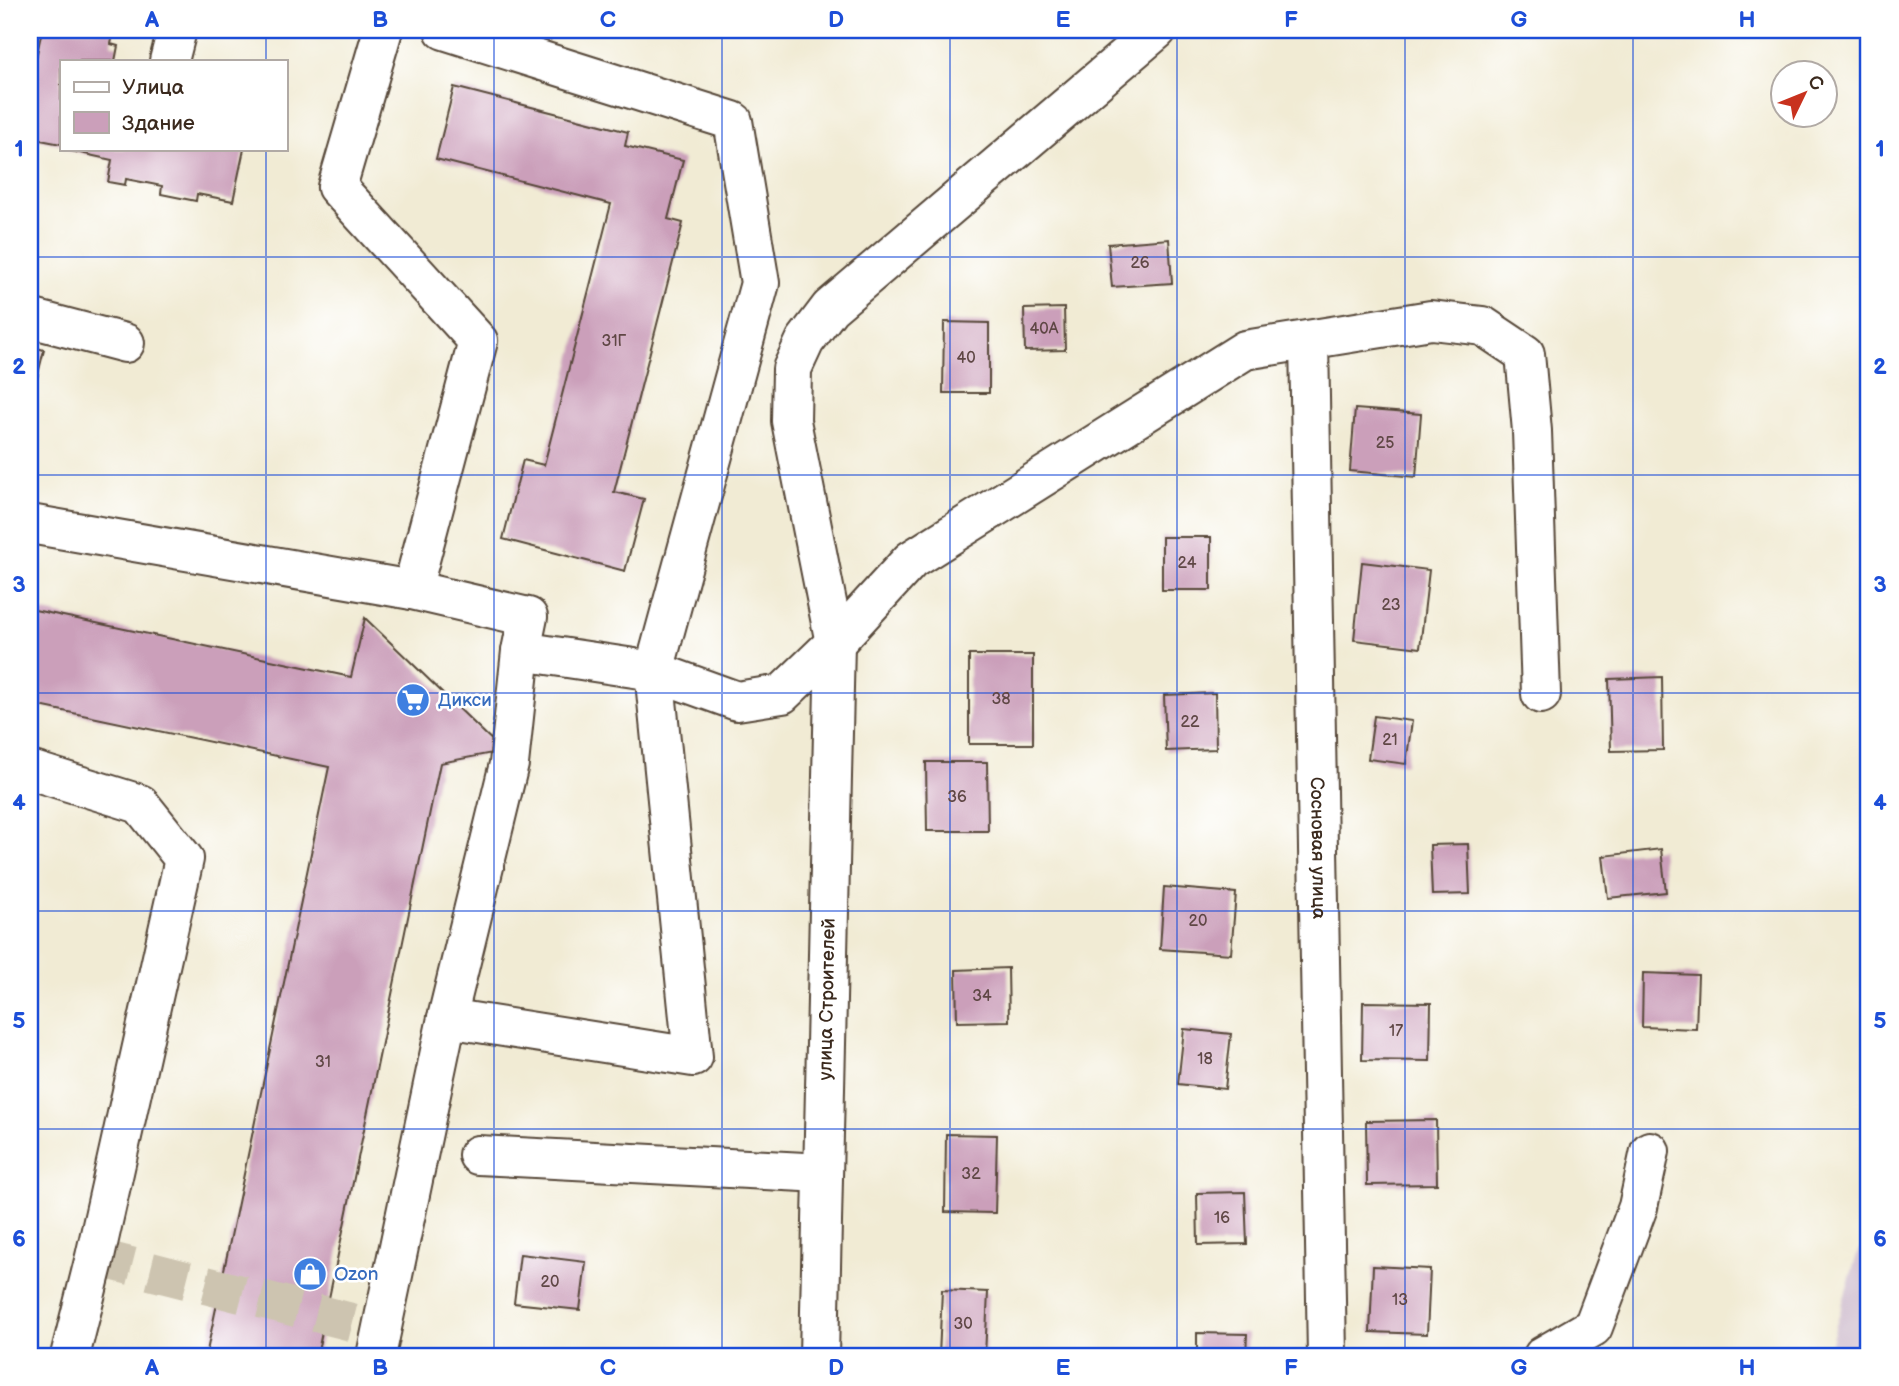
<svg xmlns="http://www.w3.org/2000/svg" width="1899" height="1386" font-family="'Balsamiq Sans',sans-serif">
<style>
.industrial{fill:#cfbdce}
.building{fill:#cb9fba}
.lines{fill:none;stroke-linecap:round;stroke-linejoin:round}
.minor-tunnel{stroke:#cdc4b0;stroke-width:38;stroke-dasharray:38 19;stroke-linecap:butt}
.minor-casing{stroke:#564739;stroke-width:42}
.minor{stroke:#fff;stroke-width:38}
.grid{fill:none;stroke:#1d4ed8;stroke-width:2;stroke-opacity:0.55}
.labels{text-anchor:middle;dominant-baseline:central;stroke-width:5;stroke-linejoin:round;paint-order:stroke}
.number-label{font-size:16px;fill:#5f4745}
.shop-label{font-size:19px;fill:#366cbe;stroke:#fff;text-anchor:start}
.street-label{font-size:19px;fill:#3b2a1e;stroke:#fff}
.neatline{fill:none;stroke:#1d4ed8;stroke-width:2.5}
.grid-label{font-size:23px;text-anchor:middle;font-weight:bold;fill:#1d4ed8}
</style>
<rect width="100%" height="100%" fill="#fff"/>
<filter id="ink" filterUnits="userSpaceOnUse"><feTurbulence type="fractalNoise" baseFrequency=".0143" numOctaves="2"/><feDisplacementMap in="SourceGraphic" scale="14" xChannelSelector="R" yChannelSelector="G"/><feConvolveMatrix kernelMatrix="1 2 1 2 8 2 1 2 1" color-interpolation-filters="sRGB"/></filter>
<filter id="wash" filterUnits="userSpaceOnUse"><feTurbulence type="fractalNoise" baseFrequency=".00686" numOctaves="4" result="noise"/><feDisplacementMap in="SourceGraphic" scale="28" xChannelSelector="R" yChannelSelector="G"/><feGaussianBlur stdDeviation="1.57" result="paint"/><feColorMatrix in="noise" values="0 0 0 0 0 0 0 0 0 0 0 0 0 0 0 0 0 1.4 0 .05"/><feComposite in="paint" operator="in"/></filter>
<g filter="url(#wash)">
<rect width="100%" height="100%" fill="#f1ebd4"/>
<path class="industrial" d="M1869,1238V1356H1827L1858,1251Z"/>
<g id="blocks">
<g class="building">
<path d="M42,30H114L111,44L118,46L115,61H61V144L30,138V86Z"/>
<path d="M454,87L628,132L625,146L683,160L668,219L683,223L614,492L644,499L625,571L503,539L523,460L544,465L611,204L436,159Z"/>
<path d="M62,149H244L233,201L197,194L196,201L161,194L162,186L126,179L125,185L108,182L112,160Z"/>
<path d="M1169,239L1172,283L1112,287L1108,244Z"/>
<path d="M1064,308L1065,350L1025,351L1024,309Z"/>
<path d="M944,322L989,323V393H943Z"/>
<path d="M30,346L44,350L31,402H30Z"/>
<path d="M1355,409L1421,414L1416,477L1350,471Z"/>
<rect x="1162" y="537" width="49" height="53"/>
<path d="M1362,562L1429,570L1420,648L1354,640Z"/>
<path d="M30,609L351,677L365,618L503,751L440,763L317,1356H206L329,767L30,704Z"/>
<rect x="969" y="655" width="64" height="89"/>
<path d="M1662,677L1663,750L1611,751L1609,679Z"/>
<path d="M1215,693L1216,749L1166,751L1164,695Z"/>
<path d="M1374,716L1412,721L1406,764L1368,759Z"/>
<path d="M926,762H987L988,831H927Z"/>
<path d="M1468,844L1470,894L1432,895L1430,845Z"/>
<path d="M1661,849L1666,892L1608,898L1603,856Z"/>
<path d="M1164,887L1236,893L1231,954L1160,949Z"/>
<path d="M1008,968L1009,1021L957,1022L956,970Z"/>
<path d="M1643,973L1698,975L1696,1029L1642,1027Z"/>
<path d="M1363,1002L1431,1003L1430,1061L1362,1060Z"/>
<path d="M1184,1029L1231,1034L1225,1089L1178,1084Z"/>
<path d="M1436,1120L1437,1184L1367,1185L1366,1121Z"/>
<path d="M946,1134L997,1135L995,1213L945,1212Z"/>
<path d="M1245,1192L1247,1244L1198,1245L1197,1193Z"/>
<path d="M520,1254L586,1262L580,1310L514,1303Z"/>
<path d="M1373,1266L1430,1269L1427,1334L1370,1332Z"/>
<path d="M942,1290L988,1292L985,1356H939Z"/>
<path d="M1197,1333L1247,1334L1246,1356H1197Z"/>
</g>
</g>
</g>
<g filter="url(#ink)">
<use href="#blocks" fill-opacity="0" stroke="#564739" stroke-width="2"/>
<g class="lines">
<path class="minor-tunnel" d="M95,1257L383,1330"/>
<g class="minor-casing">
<g id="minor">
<path d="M383,30L337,187L478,341L412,590"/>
<path d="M444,30L733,121L760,283L654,671L521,651"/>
<path d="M169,61L177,30"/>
<path d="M30,318L125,343"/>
<path id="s1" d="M1309,340L1327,1356"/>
<path d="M30,524L412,590L528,617L521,651L509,764L447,1018L376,1356"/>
<path d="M30,770L140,804L184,859L95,1257L70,1356"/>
<path d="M447,1018L693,1057L654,671L737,701L782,694L835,643L911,560L1245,350L1431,320L1483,326L1525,354L1532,431L1541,694"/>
<path d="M478,1155L823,1173"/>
<path id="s2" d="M819,1356L835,643L791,421L792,369L805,341L830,308L1157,30"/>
<path d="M1543,1356L1593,1327L1638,1207L1650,1151"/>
</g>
</g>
<use href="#minor" class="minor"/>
</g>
</g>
<path class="grid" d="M266,30V61M494,30V1356M722,30V1356M950,30V1356M1177,30V1356M1405,30V1356M1633,30V1356M266,149V1356M30,257H1869M30,475H1869M30,693H1869M30,911H1869M30,1129H1869"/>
<defs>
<g id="supermarket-disc" transform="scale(1.75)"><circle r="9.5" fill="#3f7fe0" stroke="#fff"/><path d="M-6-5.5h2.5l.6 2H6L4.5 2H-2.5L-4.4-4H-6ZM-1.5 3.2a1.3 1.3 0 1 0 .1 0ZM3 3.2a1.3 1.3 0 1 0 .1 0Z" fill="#fff"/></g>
<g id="shop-disc" transform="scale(1.75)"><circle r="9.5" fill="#3f7fe0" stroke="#fff"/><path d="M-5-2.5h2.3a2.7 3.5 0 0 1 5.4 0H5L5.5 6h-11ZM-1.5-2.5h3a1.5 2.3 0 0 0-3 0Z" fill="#fff"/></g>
</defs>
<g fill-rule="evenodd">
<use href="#supermarket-disc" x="413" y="700"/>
<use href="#shop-disc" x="310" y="1274"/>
</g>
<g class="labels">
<g class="number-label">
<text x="1140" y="263">26</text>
<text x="1044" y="329">40А</text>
<text x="614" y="341">31Г</text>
<text x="966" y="358">40</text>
<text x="1385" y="443">25</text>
<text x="1187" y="563">24</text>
<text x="1391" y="605">23</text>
<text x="1001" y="699">38</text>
<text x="1190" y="722">22</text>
<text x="1390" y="740">21</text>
<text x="957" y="797">36</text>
<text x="1198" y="921">20</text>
<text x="982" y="996">34</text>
<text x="1396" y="1031">17</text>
<text x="1205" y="1059">18</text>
<text x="323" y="1062">31</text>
<text x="971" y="1174">32</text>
<text x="1222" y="1218">16</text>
<text x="550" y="1282">20</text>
<text x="1400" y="1300">13</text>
<text x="963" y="1324">30</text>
</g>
<g class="shop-label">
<text x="438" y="700">Дикси</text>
<text x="334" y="1274">Ozon</text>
</g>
<g class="street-label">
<text stroke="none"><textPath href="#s1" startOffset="508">Сосновая улица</textPath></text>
<text stroke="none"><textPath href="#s2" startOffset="357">улица Строителей</textPath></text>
</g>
</g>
<rect width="1899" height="1386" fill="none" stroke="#fff" stroke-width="77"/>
<rect x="60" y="60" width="228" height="91" fill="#ffffff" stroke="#b1aaa5" stroke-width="2"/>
<rect x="74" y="82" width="35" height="10" fill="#ffffff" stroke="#b1aaa5" stroke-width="2"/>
<text x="122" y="94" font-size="21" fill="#3b2a1e">Улица</text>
<rect x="74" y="112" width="35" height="21" fill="#cb9fba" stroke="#b1aaa5" stroke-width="2"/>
<text x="122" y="130" font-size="21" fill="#3b2a1e">Здание</text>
<g transform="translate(1804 94) rotate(47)"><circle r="33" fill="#ffffff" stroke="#b1aaa5" stroke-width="2"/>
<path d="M0-5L12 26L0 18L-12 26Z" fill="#c8321e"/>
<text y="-10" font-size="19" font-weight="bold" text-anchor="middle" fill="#3b2a1e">С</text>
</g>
<rect x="38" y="38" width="1822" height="1310" class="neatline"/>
<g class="grid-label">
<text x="152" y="27">A</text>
<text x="380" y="27">B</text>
<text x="608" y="27">C</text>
<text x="836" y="27">D</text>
<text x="1063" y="27">E</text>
<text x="1291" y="27">F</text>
<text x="1519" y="27">G</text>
<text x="1747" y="27">H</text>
<text x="19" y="156">1</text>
<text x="1880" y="156">1</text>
<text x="19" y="374">2</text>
<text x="1880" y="374">2</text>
<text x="19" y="592">3</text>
<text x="1880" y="592">3</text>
<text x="19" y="810">4</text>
<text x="1880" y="810">4</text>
<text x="19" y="1028">5</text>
<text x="1880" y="1028">5</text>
<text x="19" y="1246">6</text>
<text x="1880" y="1246">6</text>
<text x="152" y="1375">A</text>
<text x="380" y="1375">B</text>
<text x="608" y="1375">C</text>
<text x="836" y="1375">D</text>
<text x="1063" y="1375">E</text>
<text x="1291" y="1375">F</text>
<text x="1519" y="1375">G</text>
<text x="1747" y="1375">H</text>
</g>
</svg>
